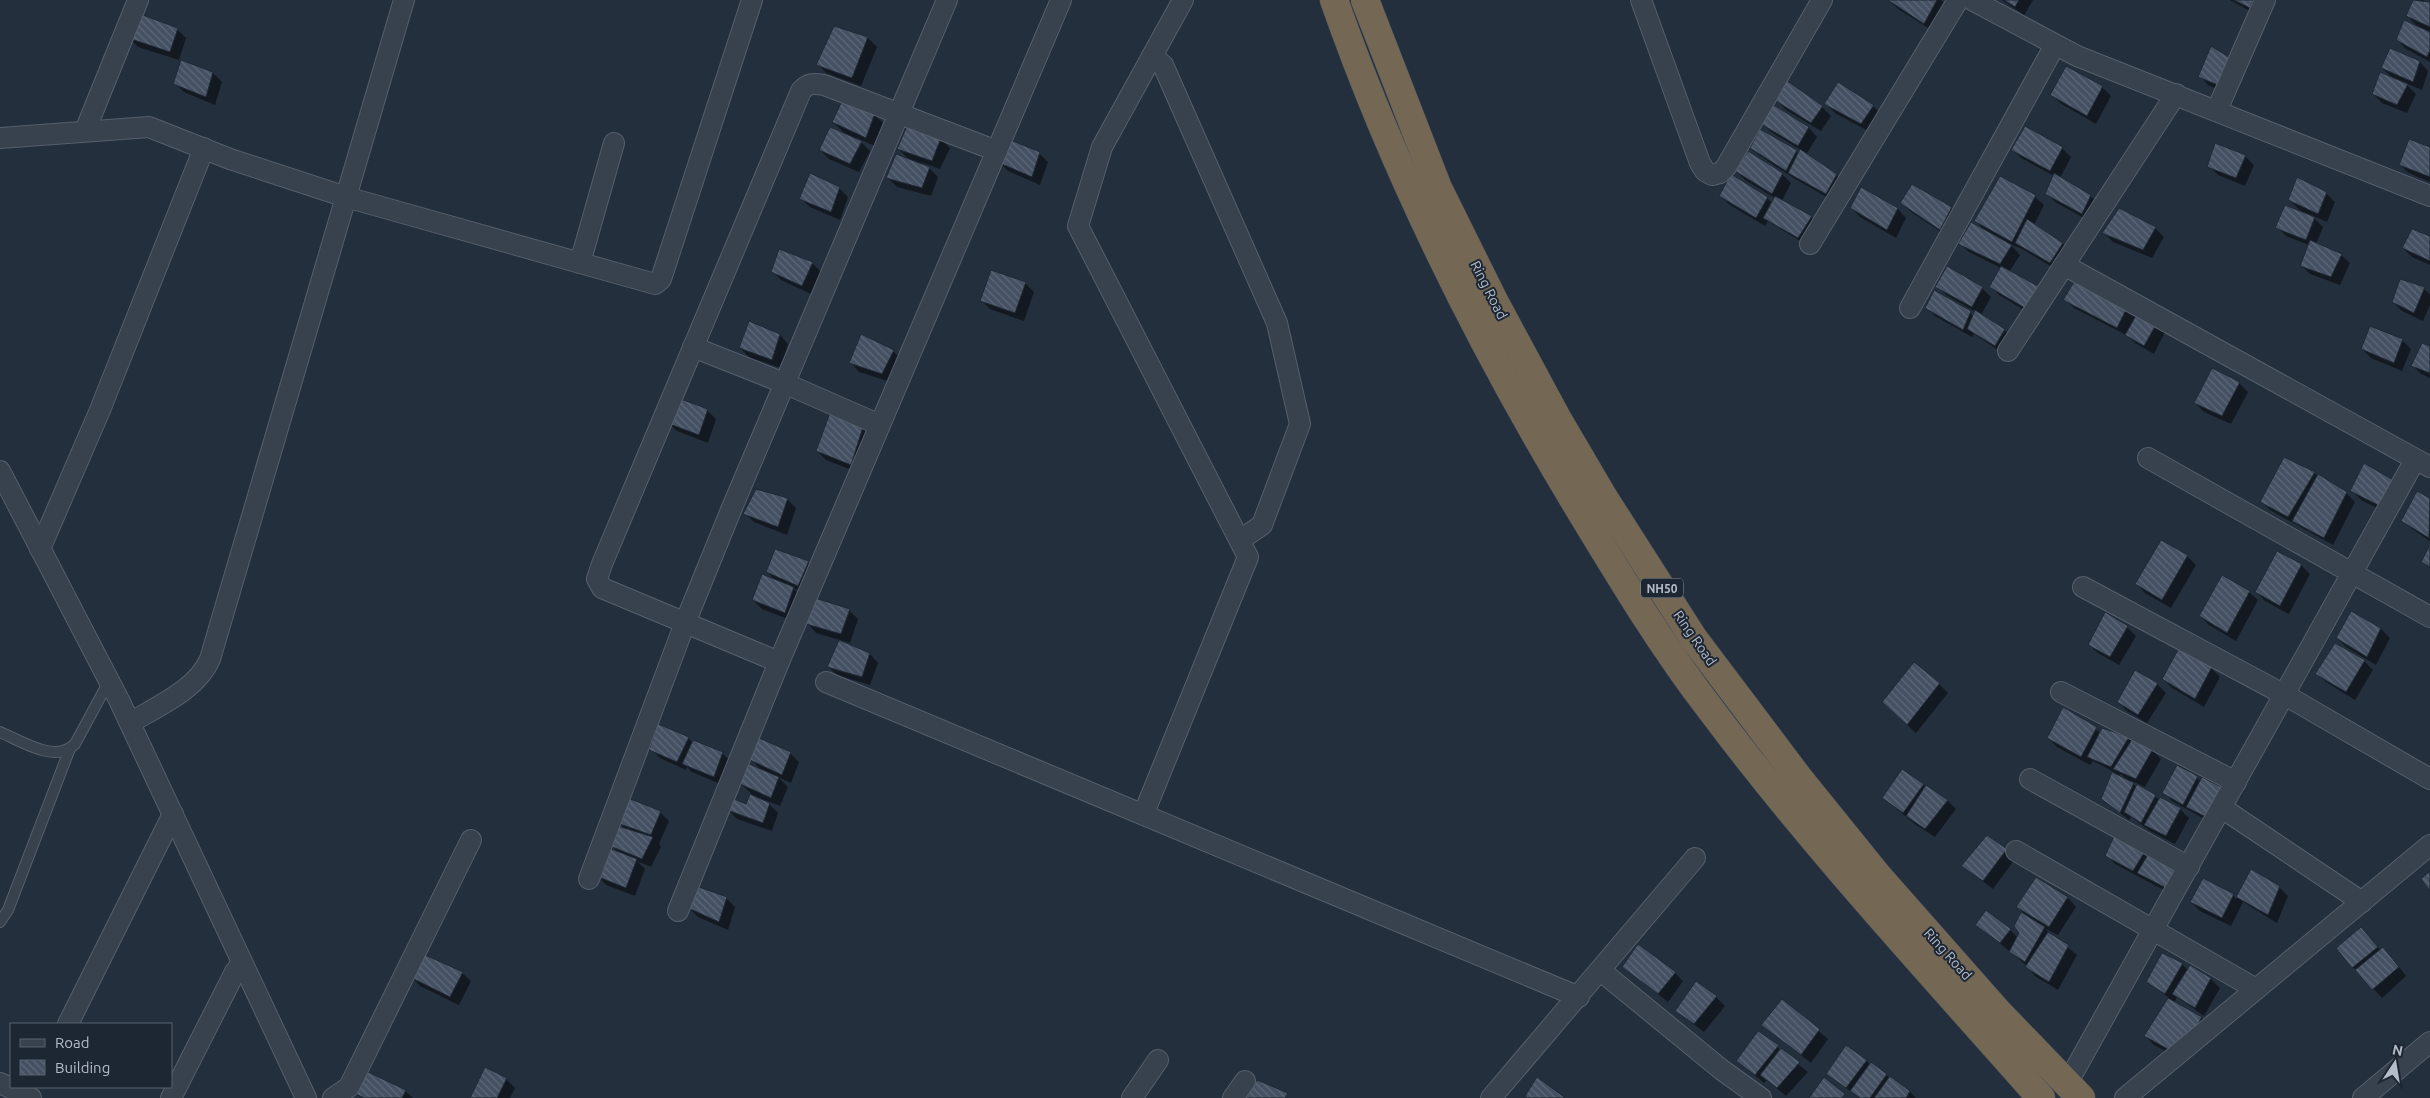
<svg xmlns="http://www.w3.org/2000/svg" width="2430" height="1098" font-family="Ubuntu,sans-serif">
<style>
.shadow{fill:#0007;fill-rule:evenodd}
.building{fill:url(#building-back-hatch);stroke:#1f2835}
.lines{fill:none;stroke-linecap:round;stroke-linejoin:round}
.lane-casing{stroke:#565f6c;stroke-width:12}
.street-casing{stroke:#565f6c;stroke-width:22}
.highway-casing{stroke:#434c59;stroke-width:29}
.lane{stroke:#38414e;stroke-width:10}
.street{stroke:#38414e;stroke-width:20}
.highway{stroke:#746855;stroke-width:28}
.labels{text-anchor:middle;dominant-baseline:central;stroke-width:4;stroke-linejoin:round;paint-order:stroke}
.shield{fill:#1d2633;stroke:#878f9c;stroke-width:1}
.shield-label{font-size:12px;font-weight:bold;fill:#b4bcc9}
.street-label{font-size:14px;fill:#b4bcc9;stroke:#1d2633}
</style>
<defs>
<pattern id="building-back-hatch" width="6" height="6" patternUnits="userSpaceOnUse" patternTransform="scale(1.25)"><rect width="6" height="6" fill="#455162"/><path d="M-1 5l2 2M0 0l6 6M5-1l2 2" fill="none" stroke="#5d6877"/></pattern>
</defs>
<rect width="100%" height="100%" fill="#242f3e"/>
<g class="shadow">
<path d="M1889,0H1941L1947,6L1933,31L1898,9Z"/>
<path d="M2002,0H2033L2024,15Z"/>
<path d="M2230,0H2265L2259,16Z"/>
<path d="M2414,0H2423L2430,3V62L2406,49L2397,40L2419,28L2407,16Z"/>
<path d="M835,27L868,38L877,47L861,86L826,73L818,64Z"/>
<path d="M177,29L186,38L179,60L138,47L129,38Z"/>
<path d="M2212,47L2227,93L2208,85L2200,76Z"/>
<path d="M182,61L213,73L222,82L215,105L184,92L175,83Z"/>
<path d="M2420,62L2428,71L2422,90L2405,83L2416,94L2407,113L2382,103L2373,94L2394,79L2382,68Z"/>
<path d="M2067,68L2102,87L2111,96L2096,124L2060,103L2051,95Z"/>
<path d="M1777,101L1822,107L1831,116L1821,131L1786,110Z"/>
<path d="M1826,104L1873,106L1882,115L1870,132L1835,113Z"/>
<path d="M874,114L883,123L875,146L857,138L870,151L859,172L829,159L820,150L846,135L833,122Z"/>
<path d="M1763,124L1809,128L1817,137L1806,155L1836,175L1845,184L1835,202L1795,179L1760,156L1751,148L1760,130L1799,154L1801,150L1771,132Z"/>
<path d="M941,139L950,148L940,169L923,163L922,165L929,168L938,177L931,196L897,187L888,178L910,161L899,149Z"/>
<path d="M2062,148L2071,157L2060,178L2090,196L2099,204L2091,222L2055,202L2047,193L2054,176L2021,158L2012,149Z"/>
<path d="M2430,149V182L2409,173L2400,165Z"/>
<path d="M1749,152L1782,174L1791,183L1782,201L1811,217L1820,225L1808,246L1768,221L1765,226L1730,205L1721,196L1767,198L1772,203L1775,198L1745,180L1736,171Z"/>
<path d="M1039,153L1048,162L1040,185L1008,171L999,162Z"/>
<path d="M2245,156L2254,165L2245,186L2218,175L2209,166Z"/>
<path d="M2000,177L2035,197L2044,205L2034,225L2063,244L2071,252L2059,271L2022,249L2010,244L2020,255L2009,272L2037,287L2046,296L2034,316L1999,295L1991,287L2001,268L1969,252L1960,244L1985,231L1975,220Z"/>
<path d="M839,188L848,197L840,220L810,207L801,199Z"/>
<path d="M2326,193L2335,202L2327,222L2311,215L2323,227L2316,244L2341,255L2350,263L2340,285L2310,274L2301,265L2309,245L2286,236L2277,227L2303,213L2289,200Z"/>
<path d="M1902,203L1951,208L1960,217L1950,238L1911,212Z"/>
<path d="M1851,208L1898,209L1906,218L1896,238L1860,217Z"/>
<path d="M2155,228L2164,237L2152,258L2113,242L2104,233Z"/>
<path d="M2430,238V265L2412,257L2403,248Z"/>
<path d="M812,263L821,272L811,294L781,280L772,271Z"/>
<path d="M1948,268L1982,288L1991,297L1981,315L2004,330L2013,338L2004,354L1974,334L1972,337L1935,316L1926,307L1935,292L1974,316L1976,312L1946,295L1937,286Z"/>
<path d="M2077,279L2156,324L2165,332L2154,354L2135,343L2126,335L2074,308L2065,299Z"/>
<path d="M1025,283L1034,292L1024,321L990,309L981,300Z"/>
<path d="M2424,289L2430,294V305L2423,321L2402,311L2393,302Z"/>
<path d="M780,335L788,344L781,368L749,357L740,348Z"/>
<path d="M861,336L893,351L902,360L891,382L859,372L851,363Z"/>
<path d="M2402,340L2411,349L2402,371L2371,358L2362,349Z"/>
<path d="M2430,347V378L2421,374L2413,366Z"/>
<path d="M2239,383L2248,392L2231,424L2204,412L2195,403Z"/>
<path d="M707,410L716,419L708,443L677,431L668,423Z"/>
<path d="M864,425L873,434L860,473L826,460L817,451Z"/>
<path d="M2364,465L2391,515L2361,500L2352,491Z"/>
<path d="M2314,473L2346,493L2355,502L2333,545L2270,510L2261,501Z"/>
<path d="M2417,492L2430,499V541L2412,529L2403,521Z"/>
<path d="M787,499L796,508L787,535L754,522L745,513Z"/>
<path d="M2187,556L2196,565L2171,608L2145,593L2136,584Z"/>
<path d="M808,563L817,571L807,594L793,588L802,597L793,621L762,609L753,600L777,582L767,572Z"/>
<path d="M2301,565L2310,574L2289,614L2265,601L2256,592Z"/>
<path d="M2249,592L2258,600L2236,641L2209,625L2200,616Z"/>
<path d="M849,610L858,619L850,643L816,633L808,624Z"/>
<path d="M2352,613L2381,629L2390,638L2376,665L2346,647L2337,638Z"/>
<path d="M2105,614L2127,627L2136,636L2119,665L2098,653L2089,645Z"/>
<path d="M870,654L878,663L870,685L837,675L828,666Z"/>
<path d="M2364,661L2373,670L2355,700L2326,682L2317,674Z"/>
<path d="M2211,668L2220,677L2204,707L2172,688L2163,679Z"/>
<path d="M1939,684L1948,693L1916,733L1892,711Z"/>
<path d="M2157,684L2166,693L2147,723L2127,711L2118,702Z"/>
<path d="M2064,709L2101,733L2103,730L2128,738L2152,750L2161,759L2145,787L2130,780L2137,788L2138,786L2160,800L2180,809L2189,818L2175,844L2150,831L2131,817L2129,820L2102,799L2114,772L2093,761L2090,765L2057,747L2048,738ZM2121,774L2127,780L2119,777Z"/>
<path d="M659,726L688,738L693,743L722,753L731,762L723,785L692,772L687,767L686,770L660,758L651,749Z"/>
<path d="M790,753L799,762L791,783L778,777L788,787L780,806L765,800L778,813L772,831L737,819L729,810L747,805L751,793L740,783L762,771L752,760Z"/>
<path d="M2177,766L2201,781L2217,826L2172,801L2164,793Z"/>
<path d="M1902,771L1948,801L1956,809L1935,837L1916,825L1883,798Z"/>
<path d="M660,812L669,821L659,844L661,847L651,867L637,861L645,869L635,896L606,885L598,876L620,854L612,846L625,829L619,823Z"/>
<path d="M1987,836L2015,859L1993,889L1963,866Z"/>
<path d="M2146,850L2177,897L2115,864L2107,856Z"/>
<path d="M2252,871L2279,887L2288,896L2277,923L2243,902L2231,926L2200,911L2191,902L2233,895L2236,899Z"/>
<path d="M2037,878L2068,898L2076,907L2058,935L2044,928L2077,955L2058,990L2035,976L2027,966L1977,924L2010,930L2018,938L2026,916L2018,907Z"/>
<path d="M726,898L735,907L728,930L698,917L689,908Z"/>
<path d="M2370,937L2381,951L2383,949L2392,958L2406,976L2382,998L2353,967Z"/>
<path d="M2162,955L2183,965L2188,970L2190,967L2211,979L2220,988L2204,1016L2177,997L2174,1003L2201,1018L2210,1027L2184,1061L2154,1045L2145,1036L2169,998L2147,981Z"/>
<path d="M1624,967L1675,973L1683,981L1668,1002Z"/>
<path d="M462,973L471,981L459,1005L420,986L412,977Z"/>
<path d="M1716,997L1725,1006L1704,1032L1677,1011Z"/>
<path d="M1782,1001L1828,1039L1811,1063L1762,1025Z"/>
<path d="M1758,1032L1808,1072L1786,1096L1767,1080L1764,1083L1738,1061Z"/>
<path d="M1866,1061L1910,1092L1916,1098H1859L1828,1074Z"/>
<path d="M506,1079L515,1088L510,1098H471Z"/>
<path d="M405,1091L413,1098H362L358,1094Z"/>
</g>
<g class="building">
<path d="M1888,0H1937L1924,24Z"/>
<path d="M2004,0H2019L2015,7Z"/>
<path d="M2234,0H2253L2250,8Z"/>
<path d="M2413,0L2430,2V27L2406,16Z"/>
<path d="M137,13L178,28L170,52L128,38Z"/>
<path d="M2404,20L2430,32V50L2427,57L2396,40Z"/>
<path d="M834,26L868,37L852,78L816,65Z"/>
<path d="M2211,46L2232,59L2218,85L2198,77Z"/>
<path d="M2390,48L2420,61L2413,82L2381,68Z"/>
<path d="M181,60L213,72L206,97L173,84Z"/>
<path d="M2066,66L2103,86L2087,116L2050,95Z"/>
<path d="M2380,72L2408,84L2397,105L2372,94Z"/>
<path d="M1786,80L1823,106L1811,123L1776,101Z"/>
<path d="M1838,82L1874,105L1861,124L1824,104Z"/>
<path d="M843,99L875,113L866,138L832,122Z"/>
<path d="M1772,104L1809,127L1798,146L1761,124Z"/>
<path d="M907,126L941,138L932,161L897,149Z"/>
<path d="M2025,126L2063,147L2050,171L2011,150Z"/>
<path d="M830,127L862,141L850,164L819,150Z"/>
<path d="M1760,129L1797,150L1786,171L1750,148Z"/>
<path d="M1008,139L1040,152L1032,177L997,162Z"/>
<path d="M2409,139L2430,147V177L2399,165Z"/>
<path d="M2215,143L2246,155L2236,178L2207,167Z"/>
<path d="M1800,149L1837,174L1826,194L1788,173Z"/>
<path d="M1748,151L1783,173L1772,194L1735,171Z"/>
<path d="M896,154L930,167L922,188L886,178Z"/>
<path d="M810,173L840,187L831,212L799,199Z"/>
<path d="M2054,173L2091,195L2082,214L2045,194Z"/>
<path d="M1731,174L1768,197L1756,218L1719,196Z"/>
<path d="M2000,176L2036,195L2012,242L1974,221Z"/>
<path d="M2297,177L2327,192L2318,214L2288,200Z"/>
<path d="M1912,184L1952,207L1940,230L1900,203Z"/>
<path d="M1861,187L1898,208L1887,230L1850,208Z"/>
<path d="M1775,196L1812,216L1798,238L1763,218Z"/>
<path d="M2285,205L2315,217L2306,240L2275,228Z"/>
<path d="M2119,208L2156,227L2143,250L2102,233Z"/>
<path d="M2027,219L2063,243L2050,263L2015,243Z"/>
<path d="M1971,222L2012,245L2000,264L1958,244Z"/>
<path d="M2412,229L2430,236V261L2402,248Z"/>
<path d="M2310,240L2342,254L2331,277L2300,266Z"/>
<path d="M779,249L813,262L802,286L771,272Z"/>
<path d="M1947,266L1983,287L1972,307L1935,287Z"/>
<path d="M2001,266L2038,286L2025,308L1989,287Z"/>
<path d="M991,270L1026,282L1015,313L980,301Z"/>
<path d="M2077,277L2128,306L2117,328L2063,300Z"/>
<path d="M2400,279L2425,287L2414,313L2392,302Z"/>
<path d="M1934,290L1971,311L1963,330L1925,308Z"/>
<path d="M1975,310L2005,329L1995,346L1967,329Z"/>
<path d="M2138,312L2157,323L2144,346L2125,335Z"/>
<path d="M749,321L780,334L772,360L739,348Z"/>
<path d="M2370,326L2403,339L2394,363L2361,349Z"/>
<path d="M861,334L894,350L882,374L849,363Z"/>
<path d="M2422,343L2430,346V373L2411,366Z"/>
<path d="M2212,368L2240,382L2222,416L2194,403Z"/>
<path d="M678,398L708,409L699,435L667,423Z"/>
<path d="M831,410L864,424L851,465L816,451Z"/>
<path d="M2284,457L2315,472L2288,517L2260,502Z"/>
<path d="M2364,463L2395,481L2382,507L2350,491Z"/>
<path d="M2318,474L2347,492L2324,538L2292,521Z"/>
<path d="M756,489L788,498L778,527L743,514Z"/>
<path d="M2417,491L2430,498L2429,538L2401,521Z"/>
<path d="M2161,540L2188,555L2162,600L2135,584Z"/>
<path d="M2430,545V567L2421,562Z"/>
<path d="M775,549L809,561L798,586L766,572Z"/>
<path d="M2277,551L2302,564L2280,606L2255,592Z"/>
<path d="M762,574L794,587L785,613L752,600Z"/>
<path d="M2222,575L2250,591L2227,633L2199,616Z"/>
<path d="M815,598L850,609L841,634L806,624Z"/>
<path d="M2351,611L2381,628L2367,657L2336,638Z"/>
<path d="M2105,612L2128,626L2110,657L2088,645Z"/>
<path d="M839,640L870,653L862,677L827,667Z"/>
<path d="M2335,643L2365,660L2346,692L2315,674Z"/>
<path d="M2179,648L2212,667L2195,699L2162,679Z"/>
<path d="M1914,662L1940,683L1907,725L1882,702Z"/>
<path d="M2135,670L2158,683L2138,715L2117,702Z"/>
<path d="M2063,707L2097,727L2081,757L2047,738Z"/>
<path d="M658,724L689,737L677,762L649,750Z"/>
<path d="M2102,728L2129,737L2111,767L2087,757Z"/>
<path d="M759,738L791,752L782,775L750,760Z"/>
<path d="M2133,738L2153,749L2136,779L2113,769Z"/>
<path d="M693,740L723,752L714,777L682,764Z"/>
<path d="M747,763L779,777L771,798L738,783Z"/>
<path d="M2177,765L2198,776L2183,805L2162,793Z"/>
<path d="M1902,769L1924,784L1903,813L1882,798Z"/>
<path d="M2112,772L2134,783L2120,813L2101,799Z"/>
<path d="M2202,777L2223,788L2208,818L2186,807Z"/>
<path d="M2137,784L2156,795L2141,823L2124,812Z"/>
<path d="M1926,785L1948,800L1925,829L1906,816Z"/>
<path d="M750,794L770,803L763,823L727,810L732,798L746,804Z"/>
<path d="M2160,797L2181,808L2166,836L2144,825Z"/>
<path d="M628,798L661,811L651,835L617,823Z"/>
<path d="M618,826L653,837L642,859L610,846Z"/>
<path d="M2116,832L2147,848L2133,871L2105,856Z"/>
<path d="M1987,835L2007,849L1983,881L1961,866Z"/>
<path d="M609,848L637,859L626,888L596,876Z"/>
<path d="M2150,851L2178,869L2168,889L2137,873Z"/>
<path d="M2251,869L2280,886L2268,915L2236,897Z"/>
<path d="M2430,871V891L2421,879Z"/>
<path d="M2036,877L2068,897L2049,927L2016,907Z"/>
<path d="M2203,878L2234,894L2222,918L2190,902Z"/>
<path d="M696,886L727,897L719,922L688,908Z"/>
<path d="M1986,910L2011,929L2000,943L1975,925Z"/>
<path d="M2021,912L2045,927L2025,962L2009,952L2019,933L2014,926Z"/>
<path d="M2361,927L2378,947L2352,968L2336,948Z"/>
<path d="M2048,932L2069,945L2049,982L2025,967Z"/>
<path d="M1638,944L1676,972L1658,994L1622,967Z"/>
<path d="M2383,947L2399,967L2372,990L2355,970Z"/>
<path d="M2162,953L2183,963L2165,994L2146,982Z"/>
<path d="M423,954L463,972L450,997L410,977Z"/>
<path d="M2190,965L2211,978L2195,1008L2172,994Z"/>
<path d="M1696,981L1717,996L1694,1024L1675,1011Z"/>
<path d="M2168,998L2202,1017L2190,1038L2184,1035L2175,1053L2144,1036Z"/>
<path d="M1782,999L1820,1029L1801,1055L1761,1025Z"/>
<path d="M1758,1031L1779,1045L1755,1075L1736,1061Z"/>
<path d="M1846,1045L1867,1060L1846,1088L1826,1074Z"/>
<path d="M1781,1048L1800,1062L1777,1088L1760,1075Z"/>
<path d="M1871,1062L1887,1074L1870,1098H1860L1850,1091Z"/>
<path d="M485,1067L507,1078L497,1098H470Z"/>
<path d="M368,1072L406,1090L402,1098H364L356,1094Z"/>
<path d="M1890,1076L1910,1091L1906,1098H1874Z"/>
<path d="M1537,1077L1564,1097V1098H1527L1525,1096Z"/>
<path d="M1824,1077L1845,1094L1842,1098H1809Z"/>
<path d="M1257,1080L1288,1093L1285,1098H1245Z"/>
</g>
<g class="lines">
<g class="lane-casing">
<g id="lane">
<path d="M0,732C21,741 56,764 75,744L109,681"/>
<path d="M0,922L8,910L69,751"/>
</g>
</g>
<g class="street-casing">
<g id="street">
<path d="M1641,0L1700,163L1705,171L1712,175L1720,173L1726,167L1822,0"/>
<path d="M1972,0L2077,56L2430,196"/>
<path d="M1152,56L1163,65L1277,323L1300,424L1262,525L1240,540"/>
<path d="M2217,110L2265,0"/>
<path d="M85,131L138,0"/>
<path d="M0,138L149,127L230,159L346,197L655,284L661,279L752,0"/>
<path d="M1810,244L1958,0"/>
<path d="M580,263L614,143"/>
<path d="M2064,265L2430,467"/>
<path d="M1910,308L2055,45"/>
<path d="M693,347L784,383L880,425"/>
<path d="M2008,351L2176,94"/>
<path d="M2148,458L2430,617"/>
<path d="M0,471L119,700L306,1098"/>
<path d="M40,549L100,410L204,148"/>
<path d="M2083,587L2285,695L2430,779"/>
<path d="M779,662L602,588L597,579L602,564L801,91C808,83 813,83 824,85L997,151"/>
<path d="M826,682L1579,997"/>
<path d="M2061,692L2236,782"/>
<path d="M130,723C157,706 197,690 210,659L404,0"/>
<path d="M2030,779L2189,867"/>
<path d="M2222,808L2362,902"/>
<path d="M1144,813L1248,557L1078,226L1102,147L1183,0"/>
<path d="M2016,851L2256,989"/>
<path d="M589,879L685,623L731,510L947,0"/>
<path d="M678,911L779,662L1061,0"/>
<path d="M1601,971L1722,1070L1761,1098"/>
<path d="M68,1024L173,814"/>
<path d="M2068,1082L2415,460"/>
<path d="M0,1083L31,1098"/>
<path d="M171,1098L235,972L242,963"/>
<path d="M333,1098L349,1087L471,840"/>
<path d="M1132,1098L1158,1060"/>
<path d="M1233,1098L1245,1081"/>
<path d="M1491,1098L1695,858"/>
<path d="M2125,1098L2430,845"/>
<path d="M2363,1098L2430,1042"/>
</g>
</g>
<g class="highway-casing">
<g id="highway">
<path d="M1334,0C1397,180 1485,354 1584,517C1624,583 1664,649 1711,710C1813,846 1929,971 2041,1098"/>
<path d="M1365,0L1438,188L1494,301L1557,418L1604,498L1694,639L1798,777L1878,876L1998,1012L2081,1098"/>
</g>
</g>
<use href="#lane" class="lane"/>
<use href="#street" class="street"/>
<use href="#highway" class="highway"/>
</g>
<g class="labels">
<rect class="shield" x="1641" y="578.5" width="42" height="19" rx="4"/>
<g class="shield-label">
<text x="1662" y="588">NH50</text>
</g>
<g class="street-label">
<text transform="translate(1489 290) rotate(63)">Ring Road</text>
<text transform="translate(1695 638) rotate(55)">Ring Road</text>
<text transform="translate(1948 954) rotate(48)">Ring Road</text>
</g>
</g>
<rect x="10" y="1023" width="162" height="65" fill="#1d2633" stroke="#59626f"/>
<rect x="20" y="1039" width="25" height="8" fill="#38414e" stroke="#59626f"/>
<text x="55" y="1048" font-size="15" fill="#b4bcc9">Road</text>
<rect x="20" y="1060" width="25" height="15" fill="url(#building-back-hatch)" stroke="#59626f"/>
<text x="55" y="1073" font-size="15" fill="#b4bcc9">Building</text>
<g transform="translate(2395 1063) rotate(12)" stroke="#1d2633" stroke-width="4" paint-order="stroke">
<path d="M0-4L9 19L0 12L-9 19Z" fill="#b4bcc9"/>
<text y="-8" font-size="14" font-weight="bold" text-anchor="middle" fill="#b4bcc9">N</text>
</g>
</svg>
